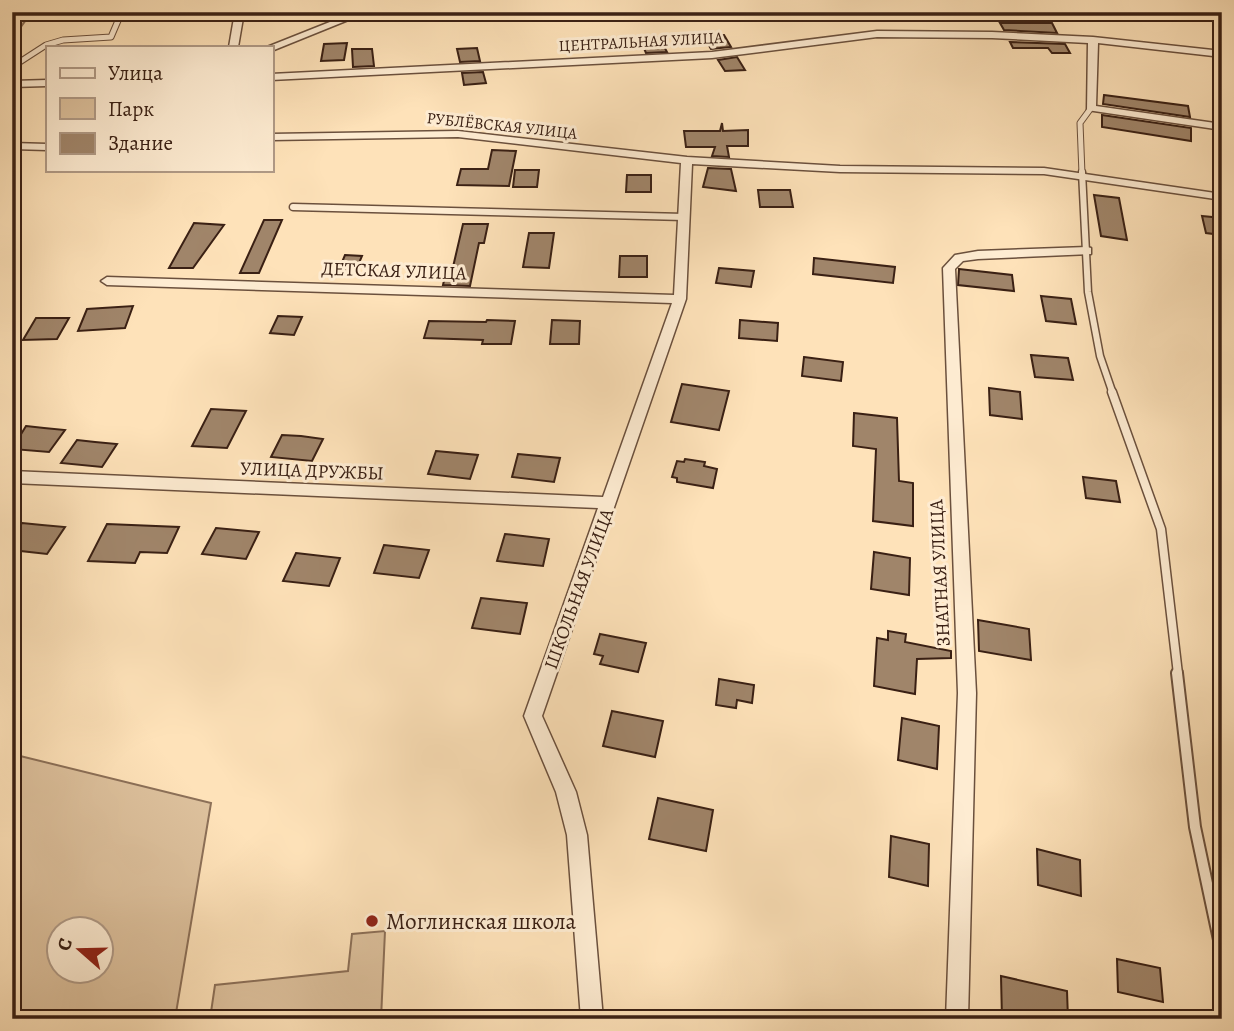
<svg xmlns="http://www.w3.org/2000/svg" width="1234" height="1031" font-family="Alegreya,serif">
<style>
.green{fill:#ddc19d;stroke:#8c7058;stroke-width:2;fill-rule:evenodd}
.building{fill:#a0856a;stroke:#3a2014;stroke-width:2}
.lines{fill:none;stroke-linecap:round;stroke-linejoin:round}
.lane-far3-casing{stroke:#6b503d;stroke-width:7}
.lane-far2-casing{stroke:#6b503d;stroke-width:9}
.lane-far1-casing{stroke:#6b503d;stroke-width:11}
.lane-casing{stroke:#6b503d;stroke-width:14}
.street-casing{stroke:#6b503d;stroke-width:3}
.lane-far3{stroke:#feecd2;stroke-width:5}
.lane-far2{stroke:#feecd2;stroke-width:6}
.lane-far1{stroke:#feecd2;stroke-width:8}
.lane{stroke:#feecd2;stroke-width:10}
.street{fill:#feecd2;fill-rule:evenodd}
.poi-dot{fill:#8f2418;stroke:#feecd2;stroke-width:2.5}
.labels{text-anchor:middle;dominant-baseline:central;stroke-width:6;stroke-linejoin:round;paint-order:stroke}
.far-street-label{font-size:16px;fill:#3a2014;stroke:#feecd2}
.street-label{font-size:19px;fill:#3a2014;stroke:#feecd2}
.near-poi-label{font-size:23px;fill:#3a2014;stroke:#feecd2;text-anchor:start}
</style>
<rect width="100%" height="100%" fill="#fee2b9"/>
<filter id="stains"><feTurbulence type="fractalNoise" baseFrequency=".00286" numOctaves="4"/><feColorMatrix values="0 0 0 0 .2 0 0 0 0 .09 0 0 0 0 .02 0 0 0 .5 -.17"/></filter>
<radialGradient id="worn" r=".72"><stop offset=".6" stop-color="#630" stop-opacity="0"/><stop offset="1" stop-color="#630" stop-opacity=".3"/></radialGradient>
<g class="green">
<path d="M12,12H130L26,20L12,39Z"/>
<path d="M12,754L211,803L175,1019H12ZM60,930H102V972H60Z"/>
<path d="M385,931L381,1019H210L215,985L348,971L352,934Z"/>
</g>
<g class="building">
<path d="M1000,23H1052L1057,33L1004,30Z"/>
<path d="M724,35L731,47L711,49L704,37Z"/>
<path d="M659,37L667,52L646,53L640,39Z"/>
<path d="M1010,42L1065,44L1070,53H1052L1048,48H1013Z"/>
<path d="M347,43L344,60L321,61L324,44Z"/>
<path d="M477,48L480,61L460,62L457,49Z"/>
<path d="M352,49H372L374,66L353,67Z"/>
<path d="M737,57L745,70L725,71L718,60Z"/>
<path d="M483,72L486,83L464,85L462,73Z"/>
<path d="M1104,95L1188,106L1190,117L1103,104Z"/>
<path d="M1102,115L1191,128V141L1102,127Z"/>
<path d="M722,123L723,131L748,130V146H727L729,157L712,156L715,147H686L684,131H720Z"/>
<path d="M492,150L516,151L509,186L457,185L461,169H488Z"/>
<path d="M708,168L731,169L736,191L703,187Z"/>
<path d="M515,170H539L537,187H513Z"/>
<path d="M627,175H651V192H626Z"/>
<path d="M758,190H790L793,207H760Z"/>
<path d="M1094,195L1119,198L1127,240L1101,236Z"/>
<path d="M1202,216L1222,218V235L1206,233Z"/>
<path d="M264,220H282L259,273H240Z"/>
<path d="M194,223L224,225L193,268H169Z"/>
<path d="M463,224H488L484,243H479L470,286L443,285L447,267H453Z"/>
<path d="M529,233H554L549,268L523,267Z"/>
<path d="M345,255L362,256L354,275L337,274Z"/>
<path d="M620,256H647V277H619Z"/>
<path d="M814,258L895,267L893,283L813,274Z"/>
<path d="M719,268L754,271L751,287L716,283Z"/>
<path d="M959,269L1012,275L1014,291L958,285Z"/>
<path d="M1041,296L1071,299L1076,324L1046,321Z"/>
<path d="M133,306L125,328L78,331L87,309Z"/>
<path d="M278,316L302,317L294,335L270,333Z"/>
<path d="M36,318H69L57,339L23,340Z"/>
<path d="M487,320L515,321L511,344H482L483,340L424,338L429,321L486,322Z"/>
<path d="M552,320L580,321L579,344H550Z"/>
<path d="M740,320L778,323L777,341L739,338Z"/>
<path d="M1031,355L1068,358L1073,380L1035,377Z"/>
<path d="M804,357L843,362L841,381L802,376Z"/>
<path d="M682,384L729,391L719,430L671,422Z"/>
<path d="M989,388L1020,392L1022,419L990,415Z"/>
<path d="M211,409L246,411L227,448L192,446Z"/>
<path d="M854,413L897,418L899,481L913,483V526L873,521L876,449L853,446Z"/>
<path d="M26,426L44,428L65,430L49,452L12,449Z"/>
<path d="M282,435L301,436L323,439L312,461L271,457Z"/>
<path d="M77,440L95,442L117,444L102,467L61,463Z"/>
<path d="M436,451L478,455L470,479L428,474Z"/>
<path d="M518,454L560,458L554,482L512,477Z"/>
<path d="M685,459L705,462L704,466L717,469L713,488L677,482V478L672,477L677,461L684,462Z"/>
<path d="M1083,477L1116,481L1120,502L1086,498Z"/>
<path d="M22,523L42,525L65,527L47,554L12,550V537Z"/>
<path d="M107,524L179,527L167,553L140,552L135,563L88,561Z"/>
<path d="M216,528L259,532L246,559L202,554Z"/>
<path d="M505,534L549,539L543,566L497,561Z"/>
<path d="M384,545L429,550L419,578L374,573Z"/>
<path d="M874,552L910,558L909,595L871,589Z"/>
<path d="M296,553L340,558L329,586L283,581Z"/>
<path d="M481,598L527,603L520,634L472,628Z"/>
<path d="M978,620L1029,629L1031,660L979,651Z"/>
<path d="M888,631L906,634L905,642L951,651V658L917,659L915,694L874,686L877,638L888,640Z"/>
<path d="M600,634L646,643L638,672L600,664L603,656L594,654Z"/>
<path d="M719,679L754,685L752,703L737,700L736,708L716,705Z"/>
<path d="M612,711L663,721L655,757L603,746Z"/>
<path d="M902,718L939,726L937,769L898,760Z"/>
<path d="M658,798L713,810L706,851L649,839Z"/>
<path d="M891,836L929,844L928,886L889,877Z"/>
<path d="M1037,849L1080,860L1081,896L1038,885Z"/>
<path d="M1117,959L1160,968L1163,1002L1118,992Z"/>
<path d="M1001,976L1067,991L1068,1019H1002Z"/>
</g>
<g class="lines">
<g class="lane-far3-casing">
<g id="lane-far3">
<path d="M12,67L46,45L63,40L111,37L120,16"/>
<path d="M1082,174L1080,123L1091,108"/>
</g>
</g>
<g class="lane-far2-casing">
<g id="lane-far2">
<path d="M1082,172L1088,292L1100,356L1113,394"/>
<path d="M293,207L684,217"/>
</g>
</g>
<g class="lane-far1-casing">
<path id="lane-far1" d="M1112,392L1161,529L1178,674"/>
</g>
<g class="lane-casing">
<path id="lane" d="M1177,673L1195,827L1222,954"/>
</g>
<g class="street-casing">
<g id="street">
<path d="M235,12H244L238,47H229Z"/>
<path d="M355,12H368L274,50L267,47Z"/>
<path d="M877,31L992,32L1093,37L1222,51V57L1098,43L1096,106L1222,124V130L1087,110L1088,43L992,38L877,37L712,58L271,80V74L712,52Z"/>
<path d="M47,80V86L12,87V81Z"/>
<path d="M458,131L687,157L840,166L1044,168L1222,194V200L1044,174L840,172L692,164L686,299L542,716L576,792L587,835L603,1019H581L567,835L556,792L524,716L598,508L12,483V471L603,497L672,303L107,285L101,281L107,277L674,295L681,163L458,137L271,140V134Z"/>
<path d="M12,143L47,144V150L12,149Z"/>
<path d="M1087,247L1091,248V254L978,259L963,261L955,269L976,693L968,1019H946L958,693L943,268L955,255L978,251Z"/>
</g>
</g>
<use href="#lane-far3" class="lane-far3"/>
<use href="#lane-far2" class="lane-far2"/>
<use href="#lane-far1" class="lane-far1"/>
<use href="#lane" class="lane"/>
<use href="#street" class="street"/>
</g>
<circle class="poi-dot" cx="372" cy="921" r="7"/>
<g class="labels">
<g class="far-street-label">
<text transform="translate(641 42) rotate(-3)">ЦЕНТРАЛЬНАЯ УЛИЦА</text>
<text transform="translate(502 126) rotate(6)">РУБЛЁВСКАЯ УЛИЦА</text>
</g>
<g class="street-label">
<text transform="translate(394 271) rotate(2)">ДЕТСКАЯ УЛИЦА</text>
<text transform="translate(312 471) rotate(2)">УЛИЦА ДРУЖБЫ</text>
<text transform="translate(940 573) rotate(-93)">ЗНАТНАЯ УЛИЦА</text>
<text transform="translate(579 589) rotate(-70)">ШКОЛЬНАЯ УЛИЦА</text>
</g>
<g class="near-poi-label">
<text x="386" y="921">Моглинская школа</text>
</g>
</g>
<rect width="1234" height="1031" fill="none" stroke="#fee2b9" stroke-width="42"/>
<rect x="14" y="14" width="1206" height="1003" fill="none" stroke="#3a2014" stroke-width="3.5"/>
<rect x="21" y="21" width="1192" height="989" fill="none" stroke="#3a2014" stroke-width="2"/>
<rect x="46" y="46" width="228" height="126" fill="#feecd2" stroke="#b09a86" stroke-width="2"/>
<rect x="60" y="68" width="35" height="10" fill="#feecd2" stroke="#b09a86" stroke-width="2"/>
<text x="108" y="80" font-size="21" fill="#3a2014">Улица</text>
<rect x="60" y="98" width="35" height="21" fill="#ddc19d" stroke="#b09a86" stroke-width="2"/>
<text x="108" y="116" font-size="21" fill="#3a2014">Парк</text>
<rect x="60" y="133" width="35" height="21" fill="#a0856a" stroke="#b09a86" stroke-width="2"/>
<text x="108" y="150" font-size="21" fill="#3a2014">Здание</text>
<g transform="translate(80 950) rotate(290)"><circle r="33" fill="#feecd2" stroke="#b09a86" stroke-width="2"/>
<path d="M0-5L12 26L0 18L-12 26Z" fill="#8f2418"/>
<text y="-10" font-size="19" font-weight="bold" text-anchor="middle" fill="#3a2014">С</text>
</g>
<rect width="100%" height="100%" filter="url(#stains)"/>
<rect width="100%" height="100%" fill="url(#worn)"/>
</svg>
